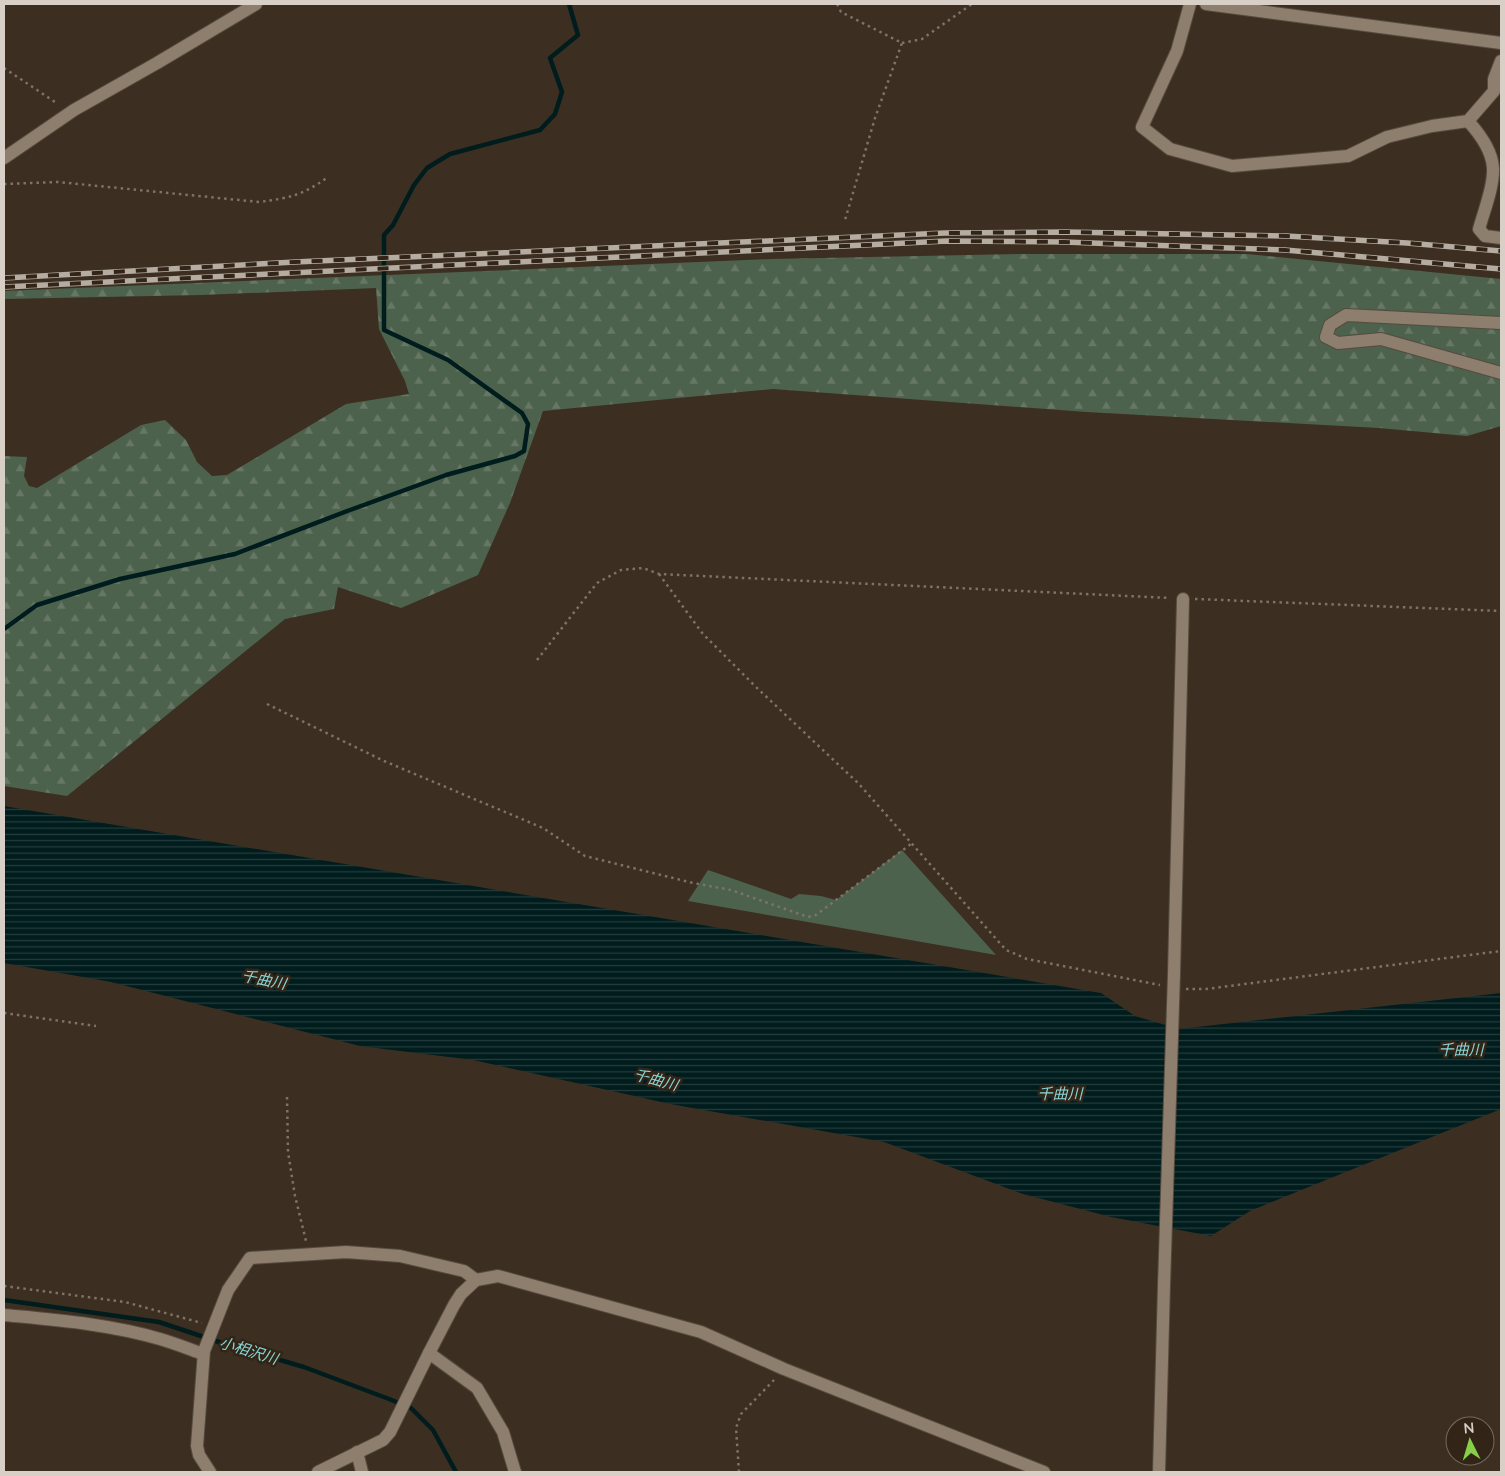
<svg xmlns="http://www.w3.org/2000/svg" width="1505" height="1476" font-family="Lato,'Noto Sans JP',sans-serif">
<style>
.green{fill:#4d624d}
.forest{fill:url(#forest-firs)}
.water{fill:url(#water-rules)}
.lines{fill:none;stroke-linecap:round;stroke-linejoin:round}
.stream{stroke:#001c1d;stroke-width:4.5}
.minor-casing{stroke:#564b3e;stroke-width:14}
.path{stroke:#7e7367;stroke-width:2.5;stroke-dasharray:2.5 4;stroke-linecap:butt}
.minor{stroke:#8e7e6e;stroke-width:12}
.rail-casing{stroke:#b5aca2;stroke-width:5.5}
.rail{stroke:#322517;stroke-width:4;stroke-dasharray:11;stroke-linecap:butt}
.minor-bridge-casing{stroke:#564b3e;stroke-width:14;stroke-linecap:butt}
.minor-bridge{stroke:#8e7e6e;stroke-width:12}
.labels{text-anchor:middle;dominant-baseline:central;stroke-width:5;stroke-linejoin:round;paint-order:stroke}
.water-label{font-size:15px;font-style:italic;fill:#88d5d6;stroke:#322517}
</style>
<defs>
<pattern id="forest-firs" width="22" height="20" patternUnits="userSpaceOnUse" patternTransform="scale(1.25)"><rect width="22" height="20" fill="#4d624d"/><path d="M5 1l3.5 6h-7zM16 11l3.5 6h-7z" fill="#667765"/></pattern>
<pattern id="water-rules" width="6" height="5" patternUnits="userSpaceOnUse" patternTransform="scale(1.25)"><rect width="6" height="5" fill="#001c1d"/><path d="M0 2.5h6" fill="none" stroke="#243c3c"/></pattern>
</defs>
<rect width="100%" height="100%" fill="#3c2f21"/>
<path class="green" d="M902,850L996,955L688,901L708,870L791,899L799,894L821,896L836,900Z"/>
<path class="forest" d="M1018,254H1247L1501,279V426L1467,436L1379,428L1087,412L773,389L543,411L510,503L478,575L401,608L338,587L334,609L285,619L67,796L4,786V456L27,457L24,476L29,486L37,488L141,425L165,420L186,440L197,462L212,476L227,475L346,404L409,394L405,381L379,329L376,288L201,295L4,299V291L772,259Z"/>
<path class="water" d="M4,806L1101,993L1135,1016L1179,1029L1501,993V1109L1250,1211L1211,1236L1111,1217L1023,1194L884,1142L670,1104L473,1060L360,1046L111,982L4,963Z"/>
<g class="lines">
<g class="stream">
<path d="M4,629L37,605L120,579L235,554L350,510L446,475L515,456L524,451L528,424L522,413L448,360L384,330V235L393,225L414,185L427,168L450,154L540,130L555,114L562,92L550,58L578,35L569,4"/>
<path d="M4,1300L159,1322L225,1344L304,1367L389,1399L411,1408L433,1430L456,1472"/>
</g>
<g class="minor-casing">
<g id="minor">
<path d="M1190,4L1177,51L1142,127L1170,149L1232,166L1348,156L1387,137L1432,126L1468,121L1494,91V79L1501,61"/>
<path d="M1206,4L1501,43"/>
<path d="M1468,121C1479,133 1492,151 1493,168C1494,186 1484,211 1479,229L1485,236L1501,238"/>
<path d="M4,158L74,110L157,63L256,4"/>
<path d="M1501,323L1346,315L1330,325L1326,337L1338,343L1381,339L1501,373"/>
<path d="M1174,974L1183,599"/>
<path d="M4,1315C56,1320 109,1324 160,1339C174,1343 189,1349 203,1354"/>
<path d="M429,1353L477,1388L503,1432L515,1472"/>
<path d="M357,1452L362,1472"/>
<path d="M210,1472L199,1455L197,1446L204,1351L228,1290L250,1258L346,1252L400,1256L464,1271L476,1280"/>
<path d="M318,1472L383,1440L390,1432L429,1353L454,1305L461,1294L476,1280L498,1276L701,1332L784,1369L1044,1472"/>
<path d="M1159,1472L1164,1285"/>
</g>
</g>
<g class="path">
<path d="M837,4L841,12L902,43L875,118L845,220"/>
<path d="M902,43L922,39L972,4"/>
<path d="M4,68L58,104"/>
<path d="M4,184L58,182L259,202C290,198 303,195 328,177"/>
<path d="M659,574L703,634L756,687L859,784L1006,950L1027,959L1160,985"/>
<path d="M1195,599L1501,611"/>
<path d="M537,660L597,583L621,570L643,568L659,574L1170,598"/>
<path d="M267,704L384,761L543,828L585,856L693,883L731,890L808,917L816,915L911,844"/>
<path d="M1186,989H1206L1501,951"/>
<path d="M4,1013L96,1026"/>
<path d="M287,1097L288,1152L295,1196L306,1241"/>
<path d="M4,1286L125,1302L202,1323"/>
<path d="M739,1472L736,1428L741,1414L774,1380"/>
</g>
<use href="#minor" class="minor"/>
<g class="rail-casing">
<g id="rail">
<path d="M4,278L295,262L945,233L1065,232L1286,236L1407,243L1501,251"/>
<path d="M4,287L947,241L1064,242L1285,250L1501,269"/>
</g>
</g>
<use href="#rail" class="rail"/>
<g class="minor-bridge-casing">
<path id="minor-bridge" d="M1164,1285L1174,974"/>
</g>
<use href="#minor-bridge" class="minor-bridge"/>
</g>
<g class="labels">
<g class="water-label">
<text transform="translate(264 979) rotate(11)">千曲川</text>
<text x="1461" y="1049">千曲川</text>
<text transform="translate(656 1079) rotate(15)">千曲川</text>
<text x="1060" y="1093">千曲川</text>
<text transform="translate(249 1350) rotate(17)">小相沢川</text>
</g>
</g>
<rect width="1505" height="1476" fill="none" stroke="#d8d0c7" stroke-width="10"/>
<g transform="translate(1470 1441) rotate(355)"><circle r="24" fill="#322517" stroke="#74695d"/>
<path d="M0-4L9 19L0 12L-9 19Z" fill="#87cf4a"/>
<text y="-8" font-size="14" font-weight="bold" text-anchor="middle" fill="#d8d0c7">N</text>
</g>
</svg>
